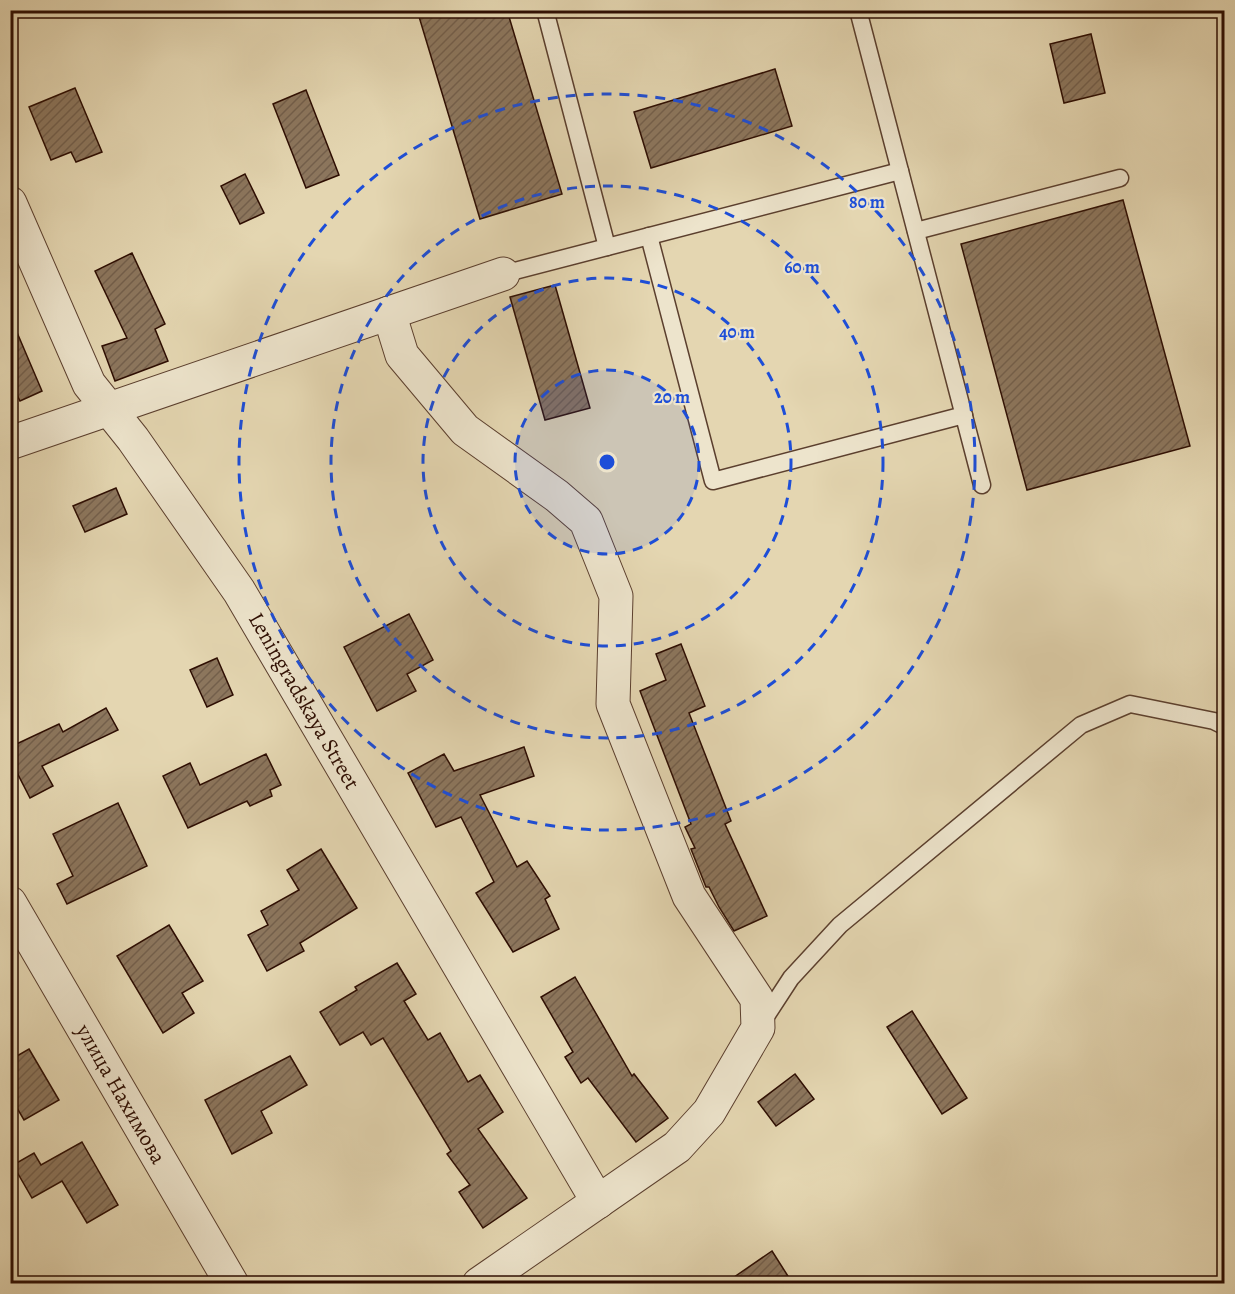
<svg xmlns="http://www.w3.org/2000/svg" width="1235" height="1294" font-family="Alegreya,serif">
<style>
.building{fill:url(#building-hatch);stroke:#2d0d02;stroke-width:1.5}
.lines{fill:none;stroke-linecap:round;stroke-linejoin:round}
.service-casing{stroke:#5b3f2e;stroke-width:19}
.minor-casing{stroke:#5b3f2e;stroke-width:35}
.service{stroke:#ede4cc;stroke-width:16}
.minor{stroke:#ede4cc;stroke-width:33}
.ring{fill:none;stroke:#1d4ed8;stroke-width:3;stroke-dasharray:10 8}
.labels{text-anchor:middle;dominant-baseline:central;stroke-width:4.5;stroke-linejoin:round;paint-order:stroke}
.street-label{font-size:22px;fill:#2d0d02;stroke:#ede4cc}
.centre{fill:#1d4ed8;stroke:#ede4cc;stroke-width:3}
.ring-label{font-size:18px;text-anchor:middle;font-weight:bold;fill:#1d4ed8;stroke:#ede4cc;stroke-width:4.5;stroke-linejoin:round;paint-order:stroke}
</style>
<defs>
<pattern id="building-hatch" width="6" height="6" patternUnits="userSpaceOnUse" patternTransform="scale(1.5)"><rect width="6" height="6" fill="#8c765d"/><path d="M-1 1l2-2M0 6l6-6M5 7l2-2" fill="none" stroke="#735f4b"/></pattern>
</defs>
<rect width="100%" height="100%" fill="#e4d6b1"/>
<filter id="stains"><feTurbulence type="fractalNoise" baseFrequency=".00333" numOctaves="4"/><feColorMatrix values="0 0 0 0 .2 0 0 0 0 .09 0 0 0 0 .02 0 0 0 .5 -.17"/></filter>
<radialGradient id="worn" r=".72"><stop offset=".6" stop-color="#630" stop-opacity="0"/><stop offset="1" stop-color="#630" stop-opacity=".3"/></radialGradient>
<g class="building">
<path d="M417,10H507L562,194L480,219Z"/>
<path d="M1091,34L1105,93L1064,103L1050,44Z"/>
<path d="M775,69L792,126L651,168L634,112Z"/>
<path d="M75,88L102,152L76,162L71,152L51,160L29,107Z"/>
<path d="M306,90L339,175L306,188L273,104Z"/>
<path d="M245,174L264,213L240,224L221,186Z"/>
<path d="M1123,200L1190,446L1027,490L961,244Z"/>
<path d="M132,253L165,324L155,329L168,361L115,381L102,346L127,338L95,271Z"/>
<path d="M555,285L590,408L545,420L510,297Z"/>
<path d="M10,316L42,391L20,401L10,380Z"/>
<path d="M116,488L127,514L85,532L73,506Z"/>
<path d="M409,614L433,660L407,674L416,691L377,711L344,647Z"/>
<path d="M681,644L705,706L689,713L731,821L725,824L767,916L734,931L719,907L709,887H706L691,849L695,848L685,827L691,824L640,691L666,680L656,654Z"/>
<path d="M217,658L233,695L207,707L190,670Z"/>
<path d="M106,708L118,730L42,766L53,786L30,798L10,759V747L59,724L63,732Z"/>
<path d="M524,747L534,776L480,795L517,867L527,861L550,896L545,899L559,929L513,952L476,893L494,882L461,817L436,827L408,773L444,754L454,771Z"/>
<path d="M266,754L281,785L270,790L272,796L250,806L247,801L188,828L163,776L190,763L200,785Z"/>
<path d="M118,803L147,866L67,904L57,884L73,876L53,834Z"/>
<path d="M321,849L357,908L300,943L304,951L267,971L248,935L268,925L261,911L299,890L287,870Z"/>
<path d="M169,925L203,981L182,993L194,1013L163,1033L117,956Z"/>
<path d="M397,963L416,994L404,1001L428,1040L440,1033L468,1082L480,1075L503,1112L478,1129L527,1198L483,1228L459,1192L470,1185L447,1154L451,1151L383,1038L371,1045L363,1032L340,1045L320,1012L357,990L355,987Z"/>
<path d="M575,977L632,1076L634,1074L668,1118L636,1142L588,1078L581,1083L565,1057L573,1052L541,997Z"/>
<path d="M912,1011L967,1098L942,1114L887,1027Z"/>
<path d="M29,1049L59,1100L24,1120L10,1096V1060Z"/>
<path d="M290,1056L307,1085L261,1111L272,1133L232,1154L205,1100Z"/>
<path d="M795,1074L814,1099L776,1126L758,1102Z"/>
<path d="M82,1142L118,1205L87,1223L62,1181L32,1198L13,1165L34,1153L41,1165Z"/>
<path d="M772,1251L793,1284H724Z"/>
</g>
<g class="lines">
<g class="service-casing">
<g id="service">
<path d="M545,10L607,247"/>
<path d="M858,10L982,485"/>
<path d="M916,231L1120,178"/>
<path d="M649,236L713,481L964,415"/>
<path d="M503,274L900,171"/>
<path d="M761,1024L791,978L840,925L1081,725L1130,704L1214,721L1224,726"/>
</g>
</g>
<g class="minor-casing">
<g id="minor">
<path d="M10,203L89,384L133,439L239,591L598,1202"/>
<path d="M389,313L402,355L465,430L557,496L586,521L616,596L613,704L689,896L757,999L758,1028L709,1112L677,1147L479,1284"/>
<path d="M10,443L503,274"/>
<path d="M10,903L232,1284"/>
</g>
</g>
<use href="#service" class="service"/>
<use href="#minor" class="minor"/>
</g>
<circle cx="607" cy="462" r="92" fill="#1d4ed8" fill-opacity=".12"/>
<g class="ring">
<circle cx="607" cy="462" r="92"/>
<circle cx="607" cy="462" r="184"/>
<circle cx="607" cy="462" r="276"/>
<circle cx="607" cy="462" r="368"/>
</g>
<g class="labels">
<g class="street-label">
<text transform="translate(304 701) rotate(60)">Leningradskaya Street</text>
<text transform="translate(121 1094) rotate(60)">улица Нахимова</text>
</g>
</g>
<circle cx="607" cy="462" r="9" class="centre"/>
<g class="ring-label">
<text x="867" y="208">80 m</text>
<text x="802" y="273">60 m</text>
<text x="737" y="338">40 m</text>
<text x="672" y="403">20 m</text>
</g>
<rect width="1235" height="1294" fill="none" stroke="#e4d6b1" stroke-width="36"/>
<rect x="12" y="12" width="1211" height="1270" fill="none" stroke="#2d0d02" stroke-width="3"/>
<rect x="18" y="18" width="1199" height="1258" fill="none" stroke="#2d0d02" stroke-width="1.5"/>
<rect width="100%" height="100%" filter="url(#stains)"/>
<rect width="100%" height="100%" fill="url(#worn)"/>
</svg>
